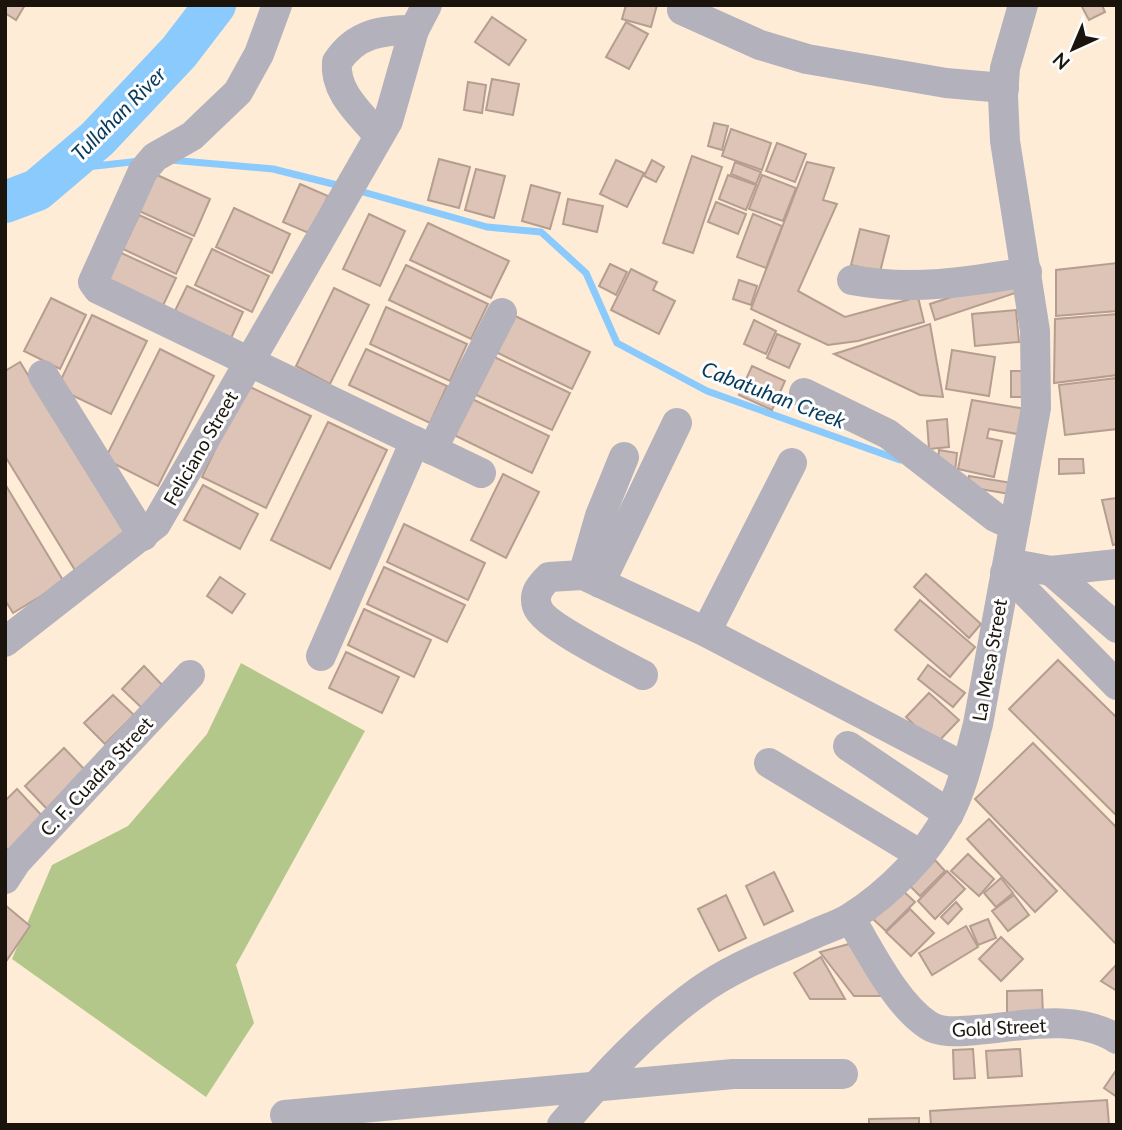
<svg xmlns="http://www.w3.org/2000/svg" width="1122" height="1130" font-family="Lato,sans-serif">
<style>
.green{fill:#b4c78b}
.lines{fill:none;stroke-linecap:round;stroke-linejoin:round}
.stream{stroke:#8acafd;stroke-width:7}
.river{stroke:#8acafd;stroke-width:42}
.building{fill:#ddc4b6;stroke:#b59d90;stroke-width:2}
.minor{stroke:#b3b1bc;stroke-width:30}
.labels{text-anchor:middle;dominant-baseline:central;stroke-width:6;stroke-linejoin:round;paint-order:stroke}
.street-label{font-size:19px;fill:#1a140d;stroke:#fdfdfd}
.water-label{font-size:21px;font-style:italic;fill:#073a5c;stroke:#fdfdfd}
</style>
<rect width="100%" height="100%" fill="#feecd7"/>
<path class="green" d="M241,663L365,731L236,965L254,1023L206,1097L12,959L52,865L128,826L207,734Z"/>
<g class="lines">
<g class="stream">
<path d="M170,160L273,169L341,186"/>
<path d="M60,170L140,161"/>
<path d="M356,190L487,227L541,232L586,273L617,343L707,391L900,460"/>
</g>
<path class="river" d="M5,202L37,190L97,139L179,52L215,5"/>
</g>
<g class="building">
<path d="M5,5H25L16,20L5,13Z"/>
<path d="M626,5H657L651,27L622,19Z"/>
<path d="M1081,5H1102L1105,12L1089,20Z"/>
<path d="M492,17L526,40L509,65L475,42Z"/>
<path d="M626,22L648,34L629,69L606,57Z"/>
<path d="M492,79L519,84L513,115L486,110Z"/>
<path d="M468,82L486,85L482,113L464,110Z"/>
<path d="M714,123L728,126L722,150L708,146Z"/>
<path d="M731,129L771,143L762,170L722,156Z"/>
<path d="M777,143L806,154L795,182L766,171Z"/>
<path d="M692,156L722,167L693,253L663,243Z"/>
<path d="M439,159L470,167L459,208L428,200Z"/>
<path d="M616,160L644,173L627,207L600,194Z"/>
<path d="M652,160L664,167L656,182L644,176Z"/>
<path d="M735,162L761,172L756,184L731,174Z"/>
<path d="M807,162L834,168L823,200L837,204L798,291L845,317L918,297L924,322L858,341L828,345L751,309Z"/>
<path d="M476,169L505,176L494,218L465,210Z"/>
<path d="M155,174L210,199L194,236L139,211Z"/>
<path d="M728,175L756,185L746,210L719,199Z"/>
<path d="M762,175L796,188L783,221L749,209Z"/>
<path d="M300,184L328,196L311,234L283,222Z"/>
<path d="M531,185L560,193L550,229L522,221Z"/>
<path d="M568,199L603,206L597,232L563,224Z"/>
<path d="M716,202L746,214L738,234L708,222Z"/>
<path d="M234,208L290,234L272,273L216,247Z"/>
<path d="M369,214L405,231L380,286L343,269Z"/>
<path d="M753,214L782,226L766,268L737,257Z"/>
<path d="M139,215L192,239L176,274L123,249Z"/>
<path d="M428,223L509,261L491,298L410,260Z"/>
<path d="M860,229L889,236L880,272L851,265Z"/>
<path d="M212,249L269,276L252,312L195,285Z"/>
<path d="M119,252L176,278L159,314L103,287Z"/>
<path d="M1117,263V311L1056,316V270Z"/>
<path d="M610,264L627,272L616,295L599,286Z"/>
<path d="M406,265L488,304L471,339L389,300Z"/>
<path d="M631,269L657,282L653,290L675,301L659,334L611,310Z"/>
<path d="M1016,276L1021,291L935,320L930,304Z"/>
<path d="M739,280L757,286L751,305L733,299Z"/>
<path d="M187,286L243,312L227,347L170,321Z"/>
<path d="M334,288L369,305L330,384L296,366Z"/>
<path d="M51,298L86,315L60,369L24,351Z"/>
<path d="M386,307L467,344L450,381L370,344Z"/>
<path d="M1016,310L1019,342L975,346L972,314Z"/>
<path d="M509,313L590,352L572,389L492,350Z"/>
<path d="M1117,314V375L1054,383L1055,319Z"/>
<path d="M92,315L147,341L111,414L57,388Z"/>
<path d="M754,320L776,331L766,354L744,344Z"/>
<path d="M930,324L943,397L920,395L834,354Z"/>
<path d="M777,334L800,344L789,368L767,358Z"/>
<path d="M160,349L214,376L158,486L105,459Z"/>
<path d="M366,349L447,386L430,423L349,385Z"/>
<path d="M952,350L995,357L989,396L946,389Z"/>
<path d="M490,355L570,393L552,430L472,393Z"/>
<path d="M20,362L131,542L78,575L5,456V371Z"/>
<path d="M752,366L785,381L772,410L739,395Z"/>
<rect x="1011" y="371" width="15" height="26"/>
<path d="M1117,378V429L1065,435L1059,385Z"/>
<path d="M246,385L311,416L266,508L202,477Z"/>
<path d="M468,397L549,436L532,473L450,433Z"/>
<path d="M972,400L1026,409L1023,435L989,429L987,438L1002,441L994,477L958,469Z"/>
<path d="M947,419L949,447L929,449L927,421Z"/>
<path d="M328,422L387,450L330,569L271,540Z"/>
<path d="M939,450L957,453L955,471L937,468Z"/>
<path d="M1059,459H1083L1084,473L1059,474Z"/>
<path d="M503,474L539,492L506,558L471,540Z"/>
<path d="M969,476L1012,483L1010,494L968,487Z"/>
<path d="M5,484L64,582L13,613L5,600Z"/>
<path d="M203,485L258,514L240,549L184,520Z"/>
<path d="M1117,498V544L1113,545L1102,500Z"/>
<path d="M404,524L485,563L468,600L387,562Z"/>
<path d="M384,567L465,605L447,642L367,604Z"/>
<path d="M926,574L981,624L969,638L914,587Z"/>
<path d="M220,577L245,594L232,613L207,596Z"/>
<path d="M920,600L975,647L950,677L895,630Z"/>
<path d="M364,609L431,640L414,677L348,645Z"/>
<path d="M346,652L399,677L382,713L329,688Z"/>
<path d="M1058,660L1117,718V816L1009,709Z"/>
<path d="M928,665L965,693L953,707L918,679Z"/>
<path d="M144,666L164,687L143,709L122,689Z"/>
<path d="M929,693L959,720L935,745L906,717Z"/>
<path d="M113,695L134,715L105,744L84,723Z"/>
<path d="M1033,743L1117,828V945L975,799Z"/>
<path d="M64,748L88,773L49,811L25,786Z"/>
<path d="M17,789L45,819L10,852L5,847V801Z"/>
<path d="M989,819L1057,891L1035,912L967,839Z"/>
<path d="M968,854L994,879L979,896L951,871Z"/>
<path d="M935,860L945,871L920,896L910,886Z"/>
<path d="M947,871L965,889L935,919L918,901Z"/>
<path d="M774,872L793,911L764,925L746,886Z"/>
<path d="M1001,878L1013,893L996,907L984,893Z"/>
<path d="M902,890L915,902L886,931L873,919Z"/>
<path d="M726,895L746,938L719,951L698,909Z"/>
<path d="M1014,895L1029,915L1008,931L992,911Z"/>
<path d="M956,902L962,909L948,924L941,917Z"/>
<path d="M5,905L30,926L5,963Z"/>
<path d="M910,909L934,933L911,956L886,932Z"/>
<path d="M988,919L996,938L978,945L970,926Z"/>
<path d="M966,926L978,947L932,975L919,953Z"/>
<path d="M1001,937L1023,959L1001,981L979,959Z"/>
<path d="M849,944L882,996H854L820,952Z"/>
<path d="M821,957L845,999H810L794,973Z"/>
<path d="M1117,964V991L1101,981Z"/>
<path d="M1042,990L1043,1016H1007V991Z"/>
<path d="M973,1049L975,1078L954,1079L953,1050Z"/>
<path d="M1020,1049L1022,1076L988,1078L986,1051Z"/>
<path d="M1117,1069V1097L1104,1088Z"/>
<path d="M1107,1100L1109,1125H931L930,1111Z"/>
<path d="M919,1118V1125H869V1119Z"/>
</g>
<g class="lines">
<g class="minor">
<path d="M277,5L259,54L238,92L192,136L155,157L143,171L93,282L98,289L481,473"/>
<path d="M682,10L760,45L807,59L946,83L1004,88"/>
<path d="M378,135C360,113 334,92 337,62C356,33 382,30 414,30"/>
<path d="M852,280C911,291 968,282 1027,272"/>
<path d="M43,375L143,536"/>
<path d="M804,393L888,434L995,517L1014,526"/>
<path d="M432,450L502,313"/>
<path d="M1008,563L1051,571L1117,564"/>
<path d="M1051,571L1117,628"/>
<path d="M1005,573L1016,582L1117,685"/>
<path d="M583,575L600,516L624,457"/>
<path d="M600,583L677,423"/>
<path d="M706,632L792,463"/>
<path d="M5,642L156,524L388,121L414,30L427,5"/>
<path d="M321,656L415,441"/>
<path d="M643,675C623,664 542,625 537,606C533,593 541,585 549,577L583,575L706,632L966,768"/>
<path d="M848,746L949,814"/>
<path d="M769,763L921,855"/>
<path d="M5,879L16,862L190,675"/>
<path d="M850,918C871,952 895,1003 928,1025C941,1034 961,1031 976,1030C1022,1026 1076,1013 1117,1039"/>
<path d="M285,1115L733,1074H843"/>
<path d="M562,1125C603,1077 647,1029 698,992C732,967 773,952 812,935C824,929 839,925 850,918C890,892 925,856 948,815C963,788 970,754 978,724L1036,408L1035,331L1005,141L1003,96L1005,68L1023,5"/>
</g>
</g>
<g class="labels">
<g class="street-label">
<text transform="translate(200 448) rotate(-60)">Feliciano Street</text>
<text transform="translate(989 660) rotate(-80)">La Mesa Street</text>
<text transform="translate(96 776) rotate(-47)">C. F. Cuadra Street</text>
<text transform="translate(999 1027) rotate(-3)">Gold Street</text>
</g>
<g class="water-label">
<text transform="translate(118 113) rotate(-45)">Tullahan River</text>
<text transform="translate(774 394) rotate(21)">Cabatuhan Creek</text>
</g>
</g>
<rect width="1122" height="1130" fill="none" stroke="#1a140d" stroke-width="14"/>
<g transform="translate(1073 49) rotate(224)" stroke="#fdfdfd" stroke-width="5" paint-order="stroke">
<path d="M0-5L12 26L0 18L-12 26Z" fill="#1a140d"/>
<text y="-10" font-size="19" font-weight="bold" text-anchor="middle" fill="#1a140d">N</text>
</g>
</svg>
